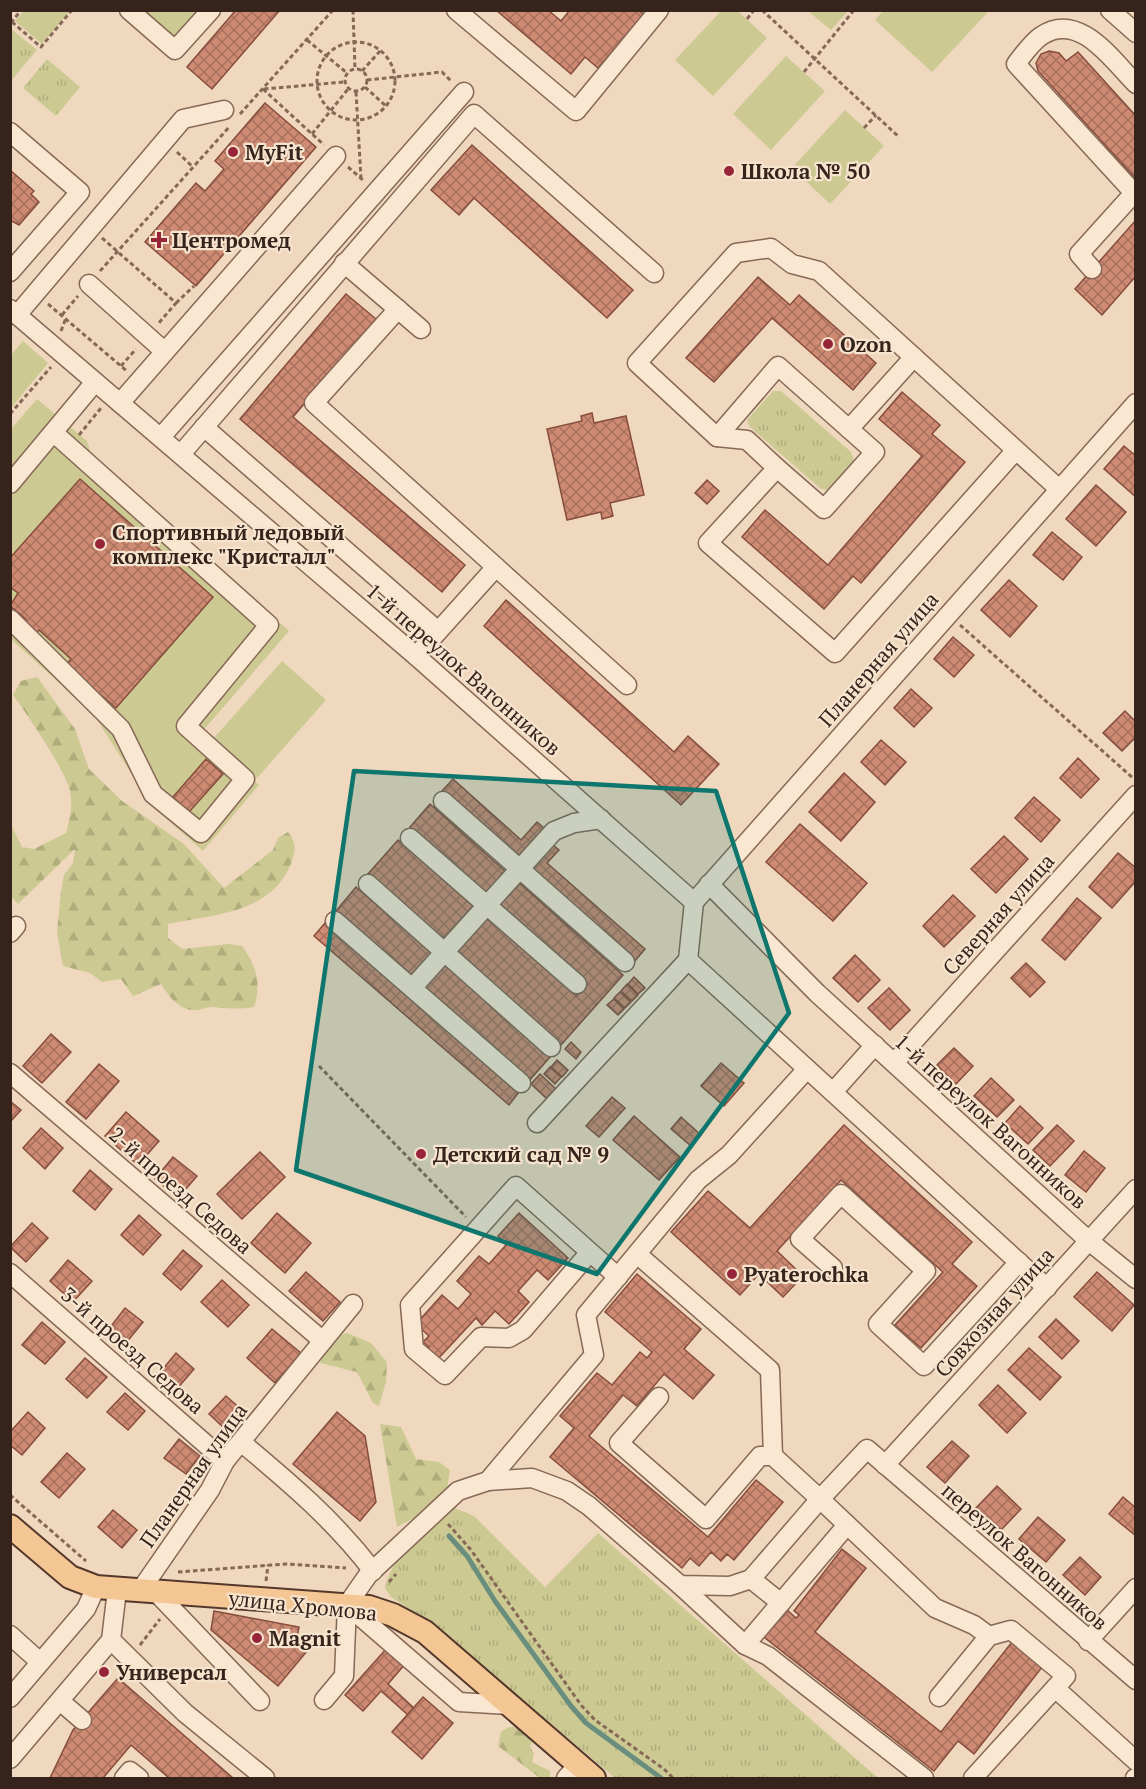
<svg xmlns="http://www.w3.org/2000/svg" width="1146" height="1789" font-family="'PT Serif',serif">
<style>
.grass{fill:#ccca92}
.forest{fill:url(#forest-firs)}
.park{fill:url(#park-tufts)}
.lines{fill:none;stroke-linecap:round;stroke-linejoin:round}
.stream{stroke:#698e7e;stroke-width:5}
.building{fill:url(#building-cross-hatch);stroke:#874d3c;stroke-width:1.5}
.minor-casing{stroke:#876857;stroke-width:21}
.major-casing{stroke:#54382b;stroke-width:26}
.path{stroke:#876857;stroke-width:3;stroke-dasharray:4.5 3;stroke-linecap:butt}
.minor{stroke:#f9e7d1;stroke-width:18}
.major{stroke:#f4c694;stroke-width:22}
.marked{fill:#0f766e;fill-opacity:0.2;stroke:#0f766e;stroke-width:4.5;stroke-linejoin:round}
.poi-dot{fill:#972539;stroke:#f6e4ce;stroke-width:2}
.labels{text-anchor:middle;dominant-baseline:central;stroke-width:4.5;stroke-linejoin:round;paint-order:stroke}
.poi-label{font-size:21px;font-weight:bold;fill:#36241c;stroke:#f6e4ce;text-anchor:start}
.street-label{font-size:21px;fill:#36241c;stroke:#f6e4ce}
</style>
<defs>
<pattern id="forest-firs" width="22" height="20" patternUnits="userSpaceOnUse" patternTransform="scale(1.5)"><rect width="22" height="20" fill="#ccca92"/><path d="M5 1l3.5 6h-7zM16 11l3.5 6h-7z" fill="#b0ad7d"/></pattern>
<pattern id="park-tufts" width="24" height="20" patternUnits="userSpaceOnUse" patternTransform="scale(1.5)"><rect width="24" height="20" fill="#ccca92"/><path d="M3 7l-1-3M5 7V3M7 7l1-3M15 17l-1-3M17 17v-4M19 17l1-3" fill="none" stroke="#b0ad7d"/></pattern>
<pattern id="building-cross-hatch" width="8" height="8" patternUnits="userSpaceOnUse" patternTransform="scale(1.5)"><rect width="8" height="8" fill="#ce8a73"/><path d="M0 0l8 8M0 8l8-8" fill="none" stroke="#a8715e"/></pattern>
</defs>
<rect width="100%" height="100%" fill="#efd8be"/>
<g class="grass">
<path d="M24,11V10L70,11L42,44L15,21Z"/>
<path d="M135,11H206L180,37L171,40Z"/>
<path d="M721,11H738L767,38L713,96L675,60Z"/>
<path d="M808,11H848L831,30Z"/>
<path d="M883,11V10L989,11L932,72L875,20Z"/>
<path d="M786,56L825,91L771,150L733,114Z"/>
<path d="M845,110L884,146L830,204L792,168Z"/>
<path d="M23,341L48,363L11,408V355Z"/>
<path d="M773,391H781L851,452L854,461L829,490L821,489L750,427L747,420Z"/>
<path d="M37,399L87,441L92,457L289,631L201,733L259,785L203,851L152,806L94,715L11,639V429Z"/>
<path d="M282,661L326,700L257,778L213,739Z"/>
</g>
<g class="forest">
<path d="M37,677L75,729L89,769L122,801L184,844L224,888L273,850L278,838L288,832C296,842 296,849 292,861C274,913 213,915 168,924V938L182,949L229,944L242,946C256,965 262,984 254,1007C238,1010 226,1008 211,1007C206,1007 202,1010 197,1010C181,1012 169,997 161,984L133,996L121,979L102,982L90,973L63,966L57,932L61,891L64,875L73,863L75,849L18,904L11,896V825L22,847L34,849L66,833C70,818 73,806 70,791C67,773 25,711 13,695L21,681Z"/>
<path d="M347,1333L371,1343L387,1362L386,1382L379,1406L373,1403L357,1372L320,1363C326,1346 329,1338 347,1333Z"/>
<path d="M380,1424L401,1427L416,1459L439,1462L450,1470L447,1489L418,1516L397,1527Z"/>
<path d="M509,1727H524L535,1739L530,1746L534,1754L532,1762L550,1771V1778H540L498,1746L501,1732Z"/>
</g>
<g class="park">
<path d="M10,28L37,50L11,81H10Z"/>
<path d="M47,59L80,87L56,116L23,88Z"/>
<path d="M784,398L848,454L822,484L758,428Z"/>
<path d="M450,1506L474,1516L545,1587L598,1533L878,1778H615L436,1626L391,1597L385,1588C391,1555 428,1529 450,1506Z"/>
</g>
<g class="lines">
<path class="stream" d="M449,1536L467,1556L495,1601L571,1706L586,1723L661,1778"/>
</g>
<g class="building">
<path d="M236,10H280L212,89L187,67Z"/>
<path d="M496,10H548L561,21L570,10H639L644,15L598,68L585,57L571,74Z"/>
<path d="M1049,51L1059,53L1066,61L1078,52L1136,116V179L1038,71L1036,63L1041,54Z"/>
<path d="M265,103L316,147L196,286L145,242L196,183L205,191L224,169L215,161Z"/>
<path d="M472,145L633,290L607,318L474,198L459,215L431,190Z"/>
<path d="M10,170L34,191L31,194L39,202L19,225L10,220Z"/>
<path d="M1136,220V276L1102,315L1075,289Z"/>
<path d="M758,277L790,305L799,295L876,363L853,390L772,318L714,382L686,358Z"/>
<path d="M346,294L376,319L293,417L465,565L442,592L240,419Z"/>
<path d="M902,392L940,425L932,434L965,462L861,583L853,576L824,609L742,537L765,510L828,565L922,456L879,419Z"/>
<path d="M592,413L594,423L626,416L644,495L610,503L613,516L602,519L601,512L567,520L547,429L582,421L581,416Z"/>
<path d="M1124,446L1136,456V497L1104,469Z"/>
<path d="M80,479L213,597L116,708L66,665L71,659L39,630L34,636L21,624L26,619L10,606L18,593L10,587V558Z"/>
<path d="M707,480L719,491L707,504L695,493Z"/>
<path d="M1096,485L1126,512L1096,546L1066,519Z"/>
<path d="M1052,532L1082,557L1063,580L1033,555Z"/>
<path d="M1009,580L1037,606L1010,637L981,610Z"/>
<path d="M506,600L674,752L688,736L719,764L681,805L484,626Z"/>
<path d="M953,637L974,655L954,677L934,659Z"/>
<path d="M911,689L932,708L914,727L894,708Z"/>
<path d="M1125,711L1136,722V737L1122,751L1103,733Z"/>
<path d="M881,740L906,762L885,785L861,762Z"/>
<path d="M1078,758L1099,779L1081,798L1060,778Z"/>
<path d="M206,759L223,774L189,812L173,797Z"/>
<path d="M844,773L875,802L841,841L809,812Z"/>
<path d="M453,779L521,840L537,822L544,828L517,858L442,791Z"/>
<path d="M1034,797L1060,820L1041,842L1015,818Z"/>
<path d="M430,804L505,871L485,894L410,827Z"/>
<path d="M800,824L867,883L833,921L766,862Z"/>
<path d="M1004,836L1028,859L996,893L971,869Z"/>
<path d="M398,840L473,906L443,941L368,874Z"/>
<path d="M551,843L559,850L547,863L645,949L634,962L529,869Z"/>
<path d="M1118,853L1136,868V881L1112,908L1089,887Z"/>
<path d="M517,881L623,975L561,1045L455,952L486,917L576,996L587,984L497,904Z"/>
<path d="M356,887L432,953L411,977L336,911Z"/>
<path d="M953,895L975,916L944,947L923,926Z"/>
<path d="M1077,898L1101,918L1065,960L1042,940Z"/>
<path d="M325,923L519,1092L509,1105L314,936Z"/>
<path d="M855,955L880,980L858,1002L833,978Z"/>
<path d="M443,963L550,1057L529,1081L422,987Z"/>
<path d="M1026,963L1045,982L1030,997L1011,978Z"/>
<path d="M634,977L645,988L638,994L628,984Z"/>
<path d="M627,984L638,995L632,1001L621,991Z"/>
<path d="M889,988L910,1010L890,1030L868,1008Z"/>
<path d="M620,992L631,1002L625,1008L614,998Z"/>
<path d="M614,999L624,1009L618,1015L607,1005Z"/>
<path d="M51,1034L71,1052L42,1083L23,1066Z"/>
<path d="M571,1042L581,1052L576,1059L565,1049Z"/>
<path d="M954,1048L973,1066L956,1084L937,1065Z"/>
<path d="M557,1060L568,1070L562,1077L551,1067Z"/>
<path d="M721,1063L744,1083L724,1106L701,1086Z"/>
<path d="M99,1064L119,1081L86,1119L66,1102Z"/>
<path d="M550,1067L561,1077L555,1084L544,1074Z"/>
<path d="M540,1074L556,1089L547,1099L531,1084Z"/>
<path d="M991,1078L1014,1100L997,1117L974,1096Z"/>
<path d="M612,1097L625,1108L599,1137L586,1126Z"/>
<path d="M10,1101L21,1110L10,1122Z"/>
<path d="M1020,1106L1043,1128L1028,1144L1005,1123Z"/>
<path d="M126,1112L159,1141L138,1165L105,1136Z"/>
<path d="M634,1116L680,1157L659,1180L613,1140Z"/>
<path d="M681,1117L701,1135L691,1146L671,1129Z"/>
<path d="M844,1125L972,1242L952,1264L977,1286L921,1348L895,1325L943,1272L841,1180L777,1251L803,1276L783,1297L759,1274L740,1295L671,1232L708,1191L750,1228Z"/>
<path d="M1057,1125L1074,1141L1050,1166L1033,1150Z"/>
<path d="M41,1128L63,1148L45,1169L23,1148Z"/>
<path d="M1084,1151L1105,1168L1086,1192L1065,1175Z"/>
<path d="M260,1152L285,1177L242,1219L217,1194Z"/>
<path d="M173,1157L197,1176L178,1198L155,1179Z"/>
<path d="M90,1170L112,1189L95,1210L73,1191Z"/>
<path d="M277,1213L311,1243L285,1273L251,1243Z"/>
<path d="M519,1213L568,1258L548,1280L537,1270L518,1291L529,1302L509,1324L495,1311L482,1325L476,1318L436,1361L425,1352L429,1347L423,1342L429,1336L416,1324L442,1295L458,1309L471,1294L457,1281L479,1256L489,1264L506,1245L498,1236Z"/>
<path d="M139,1215L161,1235L143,1255L121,1235Z"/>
<path d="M32,1223L48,1238L26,1262L10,1247Z"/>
<path d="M183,1250L202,1266L181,1290L163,1274Z"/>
<path d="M68,1260L92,1281L73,1302L50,1281Z"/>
<path d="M306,1272L340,1302L323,1321L289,1291Z"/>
<path d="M1097,1272L1134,1305L1112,1331L1074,1297Z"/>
<path d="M637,1274L701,1329L684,1349L714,1375L693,1399L664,1374L637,1406L623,1395L589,1436L708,1537L756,1480L783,1502L734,1560L727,1554L721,1561L711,1552L699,1566L690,1558L682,1568L550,1457L574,1428L560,1416L597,1373L612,1385L640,1352L647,1358L652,1352L605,1312Z"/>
<path d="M222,1280L249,1305L228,1327L201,1302Z"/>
<path d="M125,1308L143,1322L126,1343L108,1330Z"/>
<path d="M1056,1319L1079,1341L1062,1359L1039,1337Z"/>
<path d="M42,1322L65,1342L45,1364L22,1345Z"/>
<path d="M272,1329L301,1353L275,1383L247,1358Z"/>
<path d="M1029,1348L1061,1377L1040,1400L1008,1370Z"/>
<path d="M176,1353L194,1369L176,1390L158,1375Z"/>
<path d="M85,1358L107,1377L87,1398L66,1379Z"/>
<path d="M998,1385L1026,1413L1007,1433L979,1405Z"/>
<path d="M125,1393L145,1411L128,1430L107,1412Z"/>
<path d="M226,1396L242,1410L225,1429L209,1414Z"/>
<path d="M28,1412L45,1428L22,1455L10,1445V1432Z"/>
<path d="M337,1412L365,1436L376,1502L360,1521L293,1464Z"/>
<path d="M179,1439L200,1456L186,1474L164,1458Z"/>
<path d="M952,1441L969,1456L945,1483L927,1467Z"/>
<path d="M67,1453L85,1469L59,1498L41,1482Z"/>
<path d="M997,1486L1021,1509L1001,1530L976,1508Z"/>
<path d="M1123,1497L1136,1508V1536L1109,1514Z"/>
<path d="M113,1510L137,1530L122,1548L98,1527Z"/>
<path d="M1038,1517L1065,1540L1046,1562L1019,1539Z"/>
<path d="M842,1549L866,1568L815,1632L941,1732L1012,1642L1043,1666L974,1754L958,1741L934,1771L764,1637L786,1609L796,1618L799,1615L794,1611Z"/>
<path d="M1080,1557L1101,1577L1085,1595L1063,1575Z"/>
<path d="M214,1611L299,1627L296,1642L307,1651L278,1686L211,1630Z"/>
<path d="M387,1648L405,1664L388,1684L414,1708L408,1715L381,1691L363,1711L345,1695Z"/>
<path d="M118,1678L233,1778H169L131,1745L103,1778H50L73,1730Z"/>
<path d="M423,1697L453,1723L422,1759L392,1732Z"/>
</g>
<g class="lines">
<g class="minor-casing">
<g id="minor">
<path d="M129,10L175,50L211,10"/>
<path d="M456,10L576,111L659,10"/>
<path d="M1110,10L1136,33"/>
<path d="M10,132L80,192L10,272"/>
<path d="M344,263L421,329"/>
<path d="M1092,269L1079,254L1134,193L1016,64C1023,55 1031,43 1041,36C1079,10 1112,60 1136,84"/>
<path d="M89,284L164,351"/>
<path d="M10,309L416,656L694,902"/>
<path d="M398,309L314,403L496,567L416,656"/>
<path d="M17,315L183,119L224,110"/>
<path d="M120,403L336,156"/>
<path d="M204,427L438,631"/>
<path d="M849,429L914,357"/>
<path d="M161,437L464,92"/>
<path d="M717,437L778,366L875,452L824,509L777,468"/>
<path d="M1016,450L835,653L708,543L777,468L747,440L717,437L637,363L736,253L771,248L792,264L819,271L1059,489"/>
<path d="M181,454L474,114L654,273"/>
<path d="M10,484L95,382"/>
<path d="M496,567L627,685"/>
<path d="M10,619L121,729L153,794L201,833L245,779L186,726L269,625L54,433"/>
<path d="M443,801L625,962"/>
<path d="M410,838L577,984"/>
<path d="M368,884L551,1047"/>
<path d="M709,884L817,993L1089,1241L1136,1279"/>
<path d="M335,921L521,1083"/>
<path d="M10,933L16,926"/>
<path d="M688,960L694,902L1136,403"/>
<path d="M688,960L1047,1288"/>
<path d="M413,987L554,831L574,823L601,819"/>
<path d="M894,1063L1136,795"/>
<path d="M10,1073L323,1341"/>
<path d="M833,1092L875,1045"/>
<path d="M537,1123L688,960"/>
<path d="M590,1252L523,1330L509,1338L481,1337L445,1375L414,1349L410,1305L516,1186L618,1277"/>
<path d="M637,1254L770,1370L773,1456"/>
<path d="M833,1268L800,1239L841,1194L926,1271L878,1324L924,1366L1019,1262"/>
<path d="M10,1273L225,1461"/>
<path d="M659,1397L619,1443L706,1519L760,1456H773L820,1499L867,1449L1136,1680"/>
<path d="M241,1442C289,1482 334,1520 373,1571"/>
<path d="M885,1465L1136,1189"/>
<path d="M488,1481L532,1478L567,1491L589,1506L680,1585L730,1586L751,1579L820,1499L935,1608L974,1625L989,1636"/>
<path d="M751,1579L781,1603"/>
<path d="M680,1585L745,1645L768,1656L924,1778"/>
<path d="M140,1591L210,1490L225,1461L353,1304"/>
<path d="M156,1592L260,1701"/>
<path d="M347,1605L459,1702L509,1705"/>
<path d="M10,1635L40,1662"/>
<path d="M111,1640L185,1713L265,1778"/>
<path d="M1088,1641L1136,1588"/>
<path d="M745,1645L847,1525"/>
<path d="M1055,1688L1136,1761"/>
<path d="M939,1697L989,1636L1011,1630L1066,1676L973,1778"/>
<path d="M10,1698L86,1609L96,1587"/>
<path d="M324,1700L344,1676L347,1605L368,1575L458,1491L488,1481L594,1355L586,1315L698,1180L729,1155L807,1069"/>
<path d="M60,1701L82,1720"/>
<path d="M10,1759L111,1640L117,1590"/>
<path d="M124,1778L130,1771L139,1778"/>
<path d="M566,1778L578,1765"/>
<path d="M1135,1778H1136"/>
</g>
</g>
<g class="major-casing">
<path id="major" d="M10,1526L70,1577L96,1587L369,1607L393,1615L425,1632L594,1778"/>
</g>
<g class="path">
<path d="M353,10L355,69"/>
<path d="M762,10L899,137"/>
<path d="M747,19L754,10"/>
<path d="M12,22L41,47L72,10"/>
<path d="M11,23L21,10"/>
<path d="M307,40L347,73"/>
<circle cx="356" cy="81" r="39"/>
<circle cx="356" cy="80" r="11"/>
<path d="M362,71L381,50"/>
<path d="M804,72L854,10"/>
<path d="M367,80L442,72L451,81"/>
<path d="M365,87L386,106"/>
<path d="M263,89L324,145"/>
<path d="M264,89L344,82"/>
<path d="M356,92L361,178"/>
<path d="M240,114L333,10"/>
<path d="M864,128L876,115"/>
<path d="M312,134L348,89"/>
<path d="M177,152L193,167"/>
<path d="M348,167L364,181"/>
<path d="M102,238L176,303L158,324"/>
<path d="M100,271L230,126"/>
<path d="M176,303L194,286"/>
<path d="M48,304L128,372"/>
<path d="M62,315L78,296"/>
<path d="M61,331L66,318"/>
<path d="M121,366L136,349"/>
<path d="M10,414L51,367"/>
<path d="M79,435L101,408"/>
<path d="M960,625L1133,778"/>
<path d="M319,1066L466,1217"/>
<path d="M10,1495L86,1561"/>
<path d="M448,1524L471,1550L581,1705L595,1720L664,1769L673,1778"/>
<path d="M178,1572L286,1564L346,1568"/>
<path d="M266,1581L268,1565"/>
<path d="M389,1582L396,1574"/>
<path d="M140,1645L160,1619"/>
</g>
<use href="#minor" class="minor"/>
<use href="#major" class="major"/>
</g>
<path class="marked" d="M354,771L716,791L789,1013L597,1274L296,1170Z"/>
<g class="poi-dot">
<circle cx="233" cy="152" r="6"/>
<circle cx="729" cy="171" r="6"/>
<path d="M156 231h6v6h6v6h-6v6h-6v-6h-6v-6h6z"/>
<circle cx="828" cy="344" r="6"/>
<circle cx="100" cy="544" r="6"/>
<circle cx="421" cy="1154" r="6"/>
<circle cx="732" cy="1274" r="6"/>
<circle cx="257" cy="1638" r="6"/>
<circle cx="104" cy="1672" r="6"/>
</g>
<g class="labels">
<g class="poi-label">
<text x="245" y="152">MyFit</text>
<text x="741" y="171">Школа № 50</text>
<text x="172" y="240">Центромед</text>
<text x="840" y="344">Ozon</text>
<text x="112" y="532">Спортивный ледовый<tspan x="112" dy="24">комплекс "Кристалл"</tspan></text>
<text x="433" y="1154">Детский сад № 9</text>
<text x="744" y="1274">Pyaterochka</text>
<text x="269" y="1638">Magnit</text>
<text x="116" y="1672">Универсал</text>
</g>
<g class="street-label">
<text transform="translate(878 659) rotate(-49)">Планерная улица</text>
<text transform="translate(464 669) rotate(41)">1-й переулок Вагонников</text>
<text transform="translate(998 914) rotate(-48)">Северная улица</text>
<text transform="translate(991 1121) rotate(42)">1-й переулок Вагонников</text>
<text transform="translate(181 1190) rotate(41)">2-й проезд Седова</text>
<text transform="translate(994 1312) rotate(-48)">Совхозная улица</text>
<text transform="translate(133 1350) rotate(41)">3-й проезд Седова</text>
<text transform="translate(193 1475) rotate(-55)">Планерная улица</text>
<text transform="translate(1025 1556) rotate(41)">переулок Вагонников</text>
<text transform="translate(303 1605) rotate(6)">улица Хромова</text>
</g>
</g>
<rect width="1146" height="1789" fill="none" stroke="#36241c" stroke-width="24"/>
</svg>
